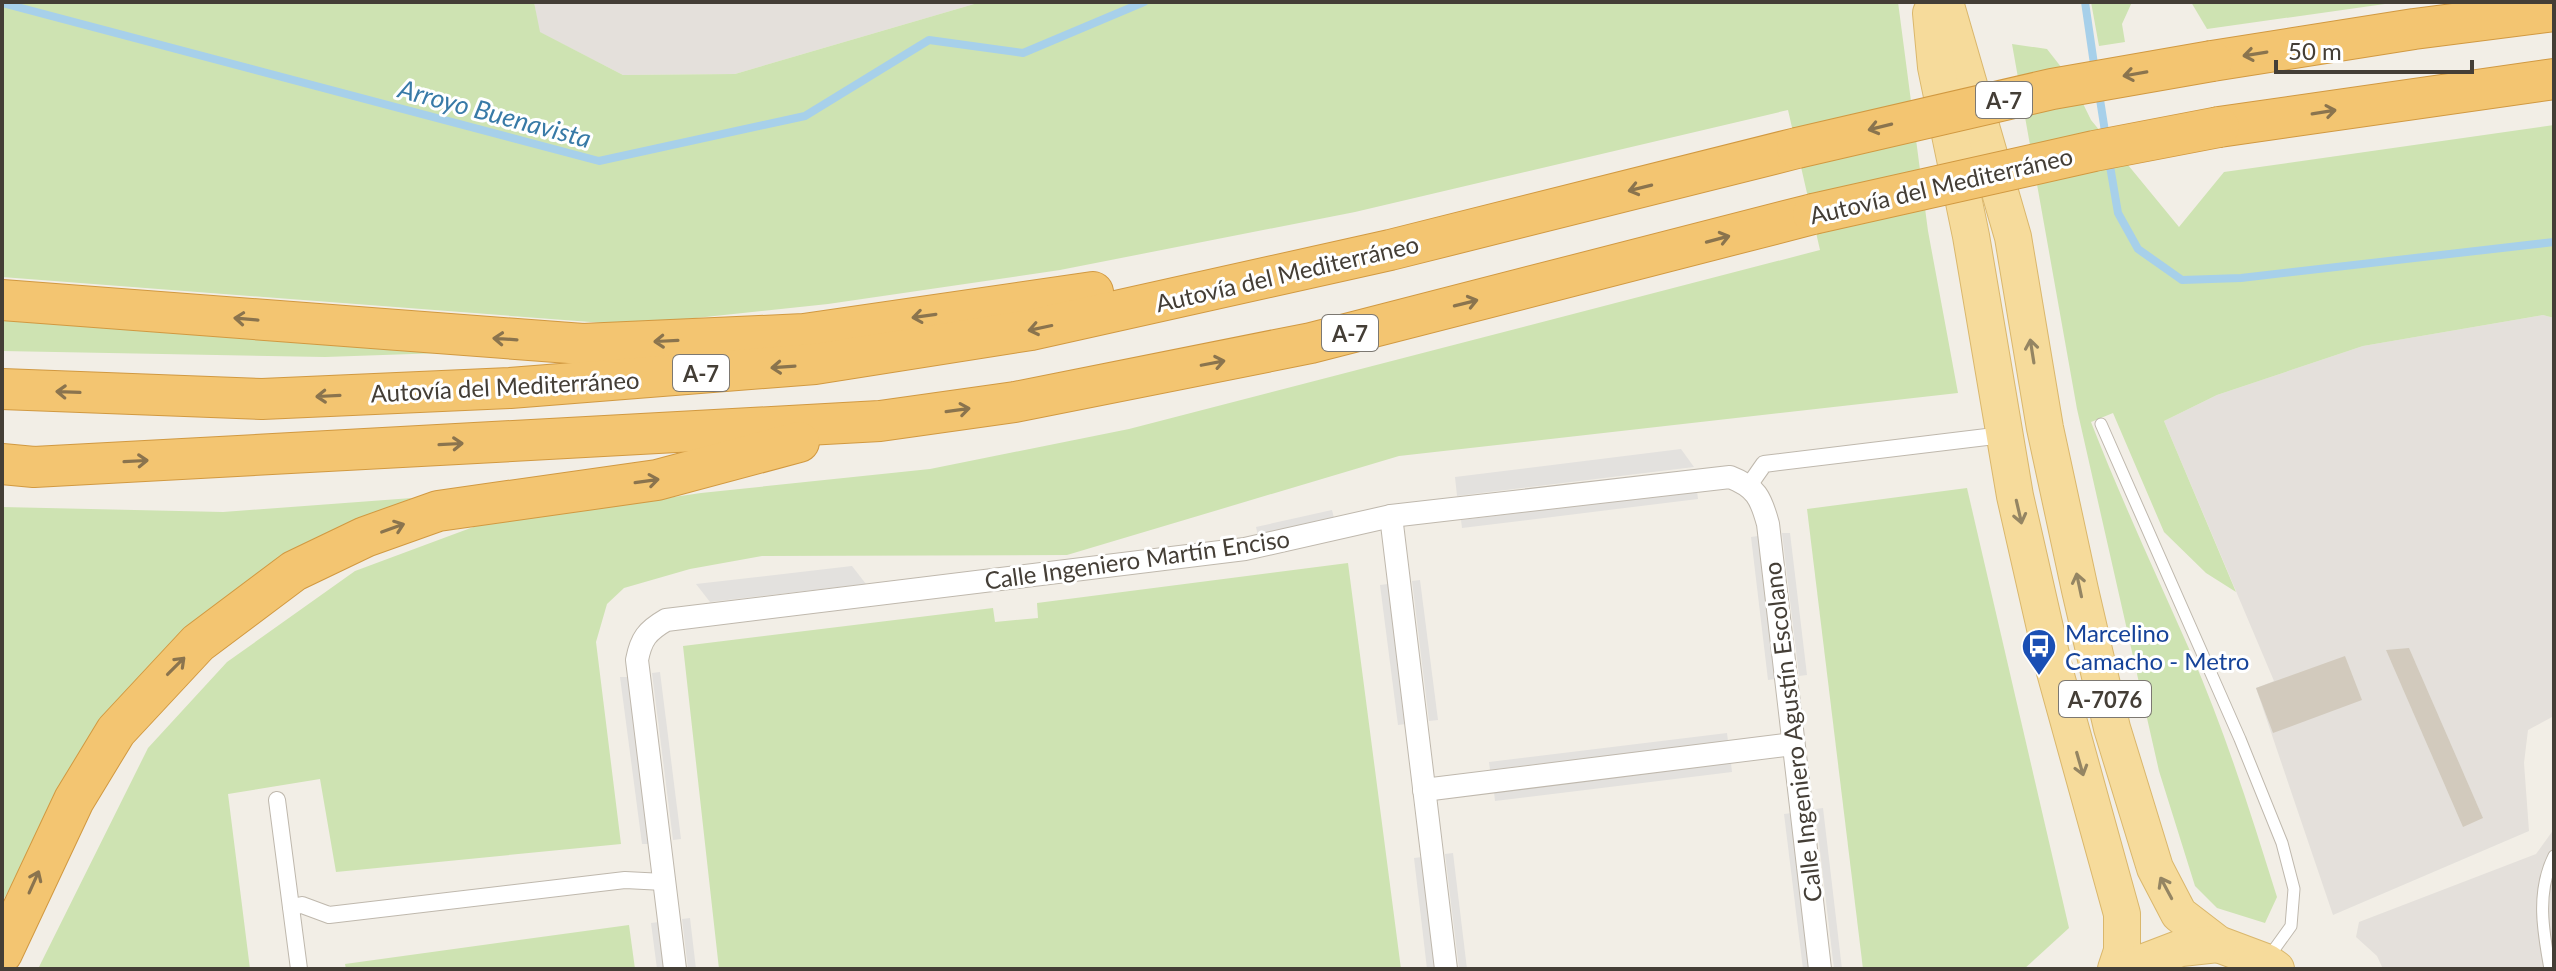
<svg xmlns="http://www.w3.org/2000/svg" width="2556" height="971" font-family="Lato,sans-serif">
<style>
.industrial{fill:#e4e0db}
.green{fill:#cee3b2}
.parking{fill:#e3e1de}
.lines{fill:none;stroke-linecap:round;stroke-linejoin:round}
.stream{stroke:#a7d0ea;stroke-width:8}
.building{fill:#d2cabd}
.service-casing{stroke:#bfb8ad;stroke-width:13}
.pedestrian-casing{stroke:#bfb8ad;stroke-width:18}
.minor-casing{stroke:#bfb8ad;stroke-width:24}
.primary-casing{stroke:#dab76c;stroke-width:38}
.motorway-casing{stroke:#d19941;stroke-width:42}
.service{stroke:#fff;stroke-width:11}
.pedestrian{stroke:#fff;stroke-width:16}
.minor{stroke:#fff;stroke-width:22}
.primary{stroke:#f6db9b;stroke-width:36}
.motorway{stroke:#f3c571;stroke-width:40}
.motorway-bridge-casing{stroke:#d19941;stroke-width:42;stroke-linecap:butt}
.motorway-bridge{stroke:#f3c571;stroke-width:40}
.oneway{stroke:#8a744e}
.oneway2{stroke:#948563}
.labels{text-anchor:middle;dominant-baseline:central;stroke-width:6;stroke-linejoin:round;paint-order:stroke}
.shield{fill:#fff;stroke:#7c7872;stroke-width:2}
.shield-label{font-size:22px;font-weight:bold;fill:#443e36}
.street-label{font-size:24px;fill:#443e36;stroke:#fff}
.transit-label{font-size:24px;fill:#164399;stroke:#fff;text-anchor:start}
.water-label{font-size:26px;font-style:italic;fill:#387aa7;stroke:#fff}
</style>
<rect width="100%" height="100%" fill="#f2eee6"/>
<g class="industrial">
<path d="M534,2H981L735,74L623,75L539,32Z"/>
<path d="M2543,315L2554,318V716L2528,730L2524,763L2529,831L2333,915L2256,688L2274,681L2164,421L2217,395L2363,346Z"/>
<path d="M2554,829V969H2383L2377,956L2356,937L2359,922L2536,854Z"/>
</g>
<g class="green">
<path d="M2,2H534L540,32L623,75L735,74L981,2H1898L1928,231L1958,393L1399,456L1067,555L762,556L690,569L624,588L607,604L596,642L621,844L336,872L320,779L228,794L250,969H38L148,748L227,662L355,571L476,526L701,493L930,469L1129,429L1820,250L1788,110L1355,212L1060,270L828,304L630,325L2,277Z"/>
<path d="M2091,2H2132L2122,24L2125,42L2099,46Z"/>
<path d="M2191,2H2399L2207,29Z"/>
<path d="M2012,44L2047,49L2072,81L2091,120L2179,227L2224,172L2554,125V318L2543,315L2363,346L2217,395L2164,421L2236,592L2206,573L2164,532L2113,413L2091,422C2121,499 2156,574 2190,651C2225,731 2251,814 2277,897L2265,923L2217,908L2195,886L2159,771L2077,409Z"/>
<path d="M2,310L470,352L325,357L2,351Z"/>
<path d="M1967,488L2069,928L2024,969H1863L1807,509Z"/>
<path d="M412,498L352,525L88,750L2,902V507L223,512Z"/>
<path d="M1348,563L1401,969H719L683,646L993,608L995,622L1038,618L1037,603Z"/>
<path d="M629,925L635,969H346L345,964Z"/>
</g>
<g class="parking">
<path d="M1681,449L1694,467L1457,496L1455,477Z"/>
<path d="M1697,491L1698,499L1462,528L1461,520Z"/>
<path d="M1332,510L1334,518L1258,536L1256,527Z"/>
<path d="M1790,533L1807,675L1799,676L1782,533Z"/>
<path d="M1758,536L1775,679L1768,680L1751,537Z"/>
<path d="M852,566L866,584L710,602L696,584Z"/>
<path d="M1420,580L1438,720L1429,721L1412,581Z"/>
<path d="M1388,584L1406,724L1398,725L1380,585Z"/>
<path d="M660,672L681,839L673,840L652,673Z"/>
<path d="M620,677H629L650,844H642Z"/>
<path d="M1727,733L1728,741L1490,770L1489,762Z"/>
<path d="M1731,763L1732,772L1495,801L1494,792Z"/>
<path d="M1823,808L1842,969H1834L1815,809Z"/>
<path d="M1792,813L1811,969H1803L1784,814Z"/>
<path d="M1453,853L1467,969H1459L1445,854Z"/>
<path d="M1422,857L1435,969H1427L1414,858Z"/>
<path d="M690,918L696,969H688L682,919Z"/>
<path d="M659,922L665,969H657L651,923Z"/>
</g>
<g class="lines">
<g class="stream">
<path d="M2085,2L2095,71"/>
<path d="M2,3L599,161L805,116L929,40L1023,53L1144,2"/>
<path d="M2099,93L2106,138"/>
<path d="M2109,160L2118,213L2138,249L2182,280L2241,278L2554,242"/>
</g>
</g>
<g class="building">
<path d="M2409,648L2483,818L2463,827L2386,650Z"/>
<path d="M2345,656L2362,700L2273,733L2256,688Z"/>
</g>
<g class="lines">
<g class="service-casing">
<g id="service">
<path d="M2101,424L2240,739L2282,843L2294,889L2291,926L2268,958"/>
<path d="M2550,969C2543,931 2536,892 2554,856"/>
</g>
</g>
<g class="pedestrian-casing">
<g id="pedestrian">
<path d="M1750,484L1764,464L2003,435"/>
<path d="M277,800L299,969"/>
<path d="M291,907L302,905L329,915L625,880L664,882"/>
</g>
</g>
<g class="minor-casing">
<g id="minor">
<path d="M1391,516L1446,969"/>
<path d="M1424,790L1793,744"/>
<path d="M675,969L637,660C641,639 647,631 666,620L1245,549L1391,516L1730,477C1756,487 1761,498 1768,524L1820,969"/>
</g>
</g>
<g class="primary-casing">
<g id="primary">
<path d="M1945,2L2013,237L2045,428L2080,590L2112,728L2155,868L2179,914L2218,944L2266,962L2276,969"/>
<path d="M1931,13L1936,67L1971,236L2015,496L2055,672L2122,914V951L2116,969"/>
<path d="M2126,969L2181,948L2218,944"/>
</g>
</g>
<g class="motorway-casing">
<g id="motorway">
<path d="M2212,61L2414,29L2554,11"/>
<path d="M2219,127L2554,79"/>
<path d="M2,300L583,344L804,334L1093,292"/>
<path d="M2,389L262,399L510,388L815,364L1031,330L1390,250L1797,148"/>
<path d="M2,464L34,467L880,421L1015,402L1311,343L1813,214"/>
<path d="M2,953L74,800L116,731L198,643L294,571L365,537L438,511L657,480L799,442"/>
</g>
</g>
<use href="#service" class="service"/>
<use href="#pedestrian" class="pedestrian"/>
<use href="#minor" class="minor"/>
<use href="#primary" class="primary"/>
<use href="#motorway" class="motorway"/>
<g class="motorway-bridge-casing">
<g id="motorway-bridge">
<path d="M1797,148L2052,89L2212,61"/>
<path d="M1813,214L2094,151L2219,127"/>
</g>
</g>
<use href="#motorway-bridge" class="motorway-bridge"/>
</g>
<defs><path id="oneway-shaft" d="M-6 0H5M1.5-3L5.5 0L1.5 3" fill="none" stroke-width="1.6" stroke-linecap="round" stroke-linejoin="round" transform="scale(2)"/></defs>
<g class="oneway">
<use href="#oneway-shaft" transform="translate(2255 54) rotate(171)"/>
<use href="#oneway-shaft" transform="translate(2135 74) rotate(170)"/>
<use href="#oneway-shaft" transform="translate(2324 112) rotate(-9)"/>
<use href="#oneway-shaft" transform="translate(1880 127) rotate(166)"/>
<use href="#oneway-shaft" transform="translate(1640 188) rotate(166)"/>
<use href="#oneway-shaft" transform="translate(1718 239) rotate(-15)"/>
<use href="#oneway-shaft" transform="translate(1466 303) rotate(-14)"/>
<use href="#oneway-shaft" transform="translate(924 316) rotate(172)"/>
<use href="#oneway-shaft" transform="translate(246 319) rotate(-175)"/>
<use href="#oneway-shaft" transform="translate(1040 328) rotate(168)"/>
<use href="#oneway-shaft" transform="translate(505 339) rotate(-176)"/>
<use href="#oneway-shaft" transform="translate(666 341) rotate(177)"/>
<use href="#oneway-shaft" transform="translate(1213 363) rotate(-11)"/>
<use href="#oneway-shaft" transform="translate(783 367) rotate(176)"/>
<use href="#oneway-shaft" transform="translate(68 392) rotate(-178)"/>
<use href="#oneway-shaft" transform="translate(328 396) rotate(177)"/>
<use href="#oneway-shaft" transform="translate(958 410) rotate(-8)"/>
<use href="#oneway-shaft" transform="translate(451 444) rotate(-3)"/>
<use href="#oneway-shaft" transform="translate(136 461) rotate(-3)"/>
<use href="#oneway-shaft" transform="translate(647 481) rotate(-8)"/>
<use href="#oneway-shaft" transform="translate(393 528) rotate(-20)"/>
<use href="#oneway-shaft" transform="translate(176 666) rotate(-45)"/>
<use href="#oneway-shaft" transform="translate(34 882) rotate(-66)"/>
</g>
<g class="oneway2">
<use href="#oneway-shaft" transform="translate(2032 351) rotate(-99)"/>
<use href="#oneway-shaft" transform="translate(2019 512) rotate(77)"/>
<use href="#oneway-shaft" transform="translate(2079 585) rotate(-102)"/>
<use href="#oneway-shaft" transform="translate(2080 764) rotate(74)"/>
<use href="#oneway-shaft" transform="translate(2166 888) rotate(-118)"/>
</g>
<defs>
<g id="bus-pin" transform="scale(1.8)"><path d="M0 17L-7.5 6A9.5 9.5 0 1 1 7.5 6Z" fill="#1a4fb4" stroke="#fff"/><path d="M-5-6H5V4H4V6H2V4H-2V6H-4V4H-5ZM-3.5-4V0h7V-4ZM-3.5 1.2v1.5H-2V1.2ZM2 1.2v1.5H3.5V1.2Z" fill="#fff"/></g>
</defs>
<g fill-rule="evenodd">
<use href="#bus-pin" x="2039" y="646"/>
</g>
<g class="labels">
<g class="shield">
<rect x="1976" y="82" width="56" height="36" rx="6"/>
<rect x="1322" y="315" width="56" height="36" rx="6"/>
<rect x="673" y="355" width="56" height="36" rx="6"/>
<rect x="2059" y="681" width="92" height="36" rx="6"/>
</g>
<g class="shield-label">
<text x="2004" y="100">A-7</text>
<text x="1350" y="333">A-7</text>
<text x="701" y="373">A-7</text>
<text x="2105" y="699">A-7076</text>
</g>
<g class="street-label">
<text transform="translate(1941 185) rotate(-13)">Autovía del Mediterráneo</text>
<text transform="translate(1287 273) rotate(-13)">Autovía del Mediterráneo</text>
<text transform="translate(505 386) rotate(-3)">Autovía del Mediterráneo</text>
<text transform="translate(1137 559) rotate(-8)">Calle Ingeniero Martín Enciso</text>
<text transform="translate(1792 732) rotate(-97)">Calle Ingeniero Agustín Escolano</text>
</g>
<g class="transit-label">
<text x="2065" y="632">Marcelino<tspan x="2065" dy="28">Camacho - Metro</tspan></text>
</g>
<g class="water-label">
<text transform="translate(495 113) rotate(15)">Arroyo Buenavista</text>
</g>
</g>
<rect width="2556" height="971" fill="none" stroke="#443e36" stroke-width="8"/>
<path d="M2276 60v12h196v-12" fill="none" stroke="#443e36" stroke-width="4"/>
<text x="2288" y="60" font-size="24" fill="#443e36" stroke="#ffffff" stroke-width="6" paint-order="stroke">50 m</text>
</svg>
